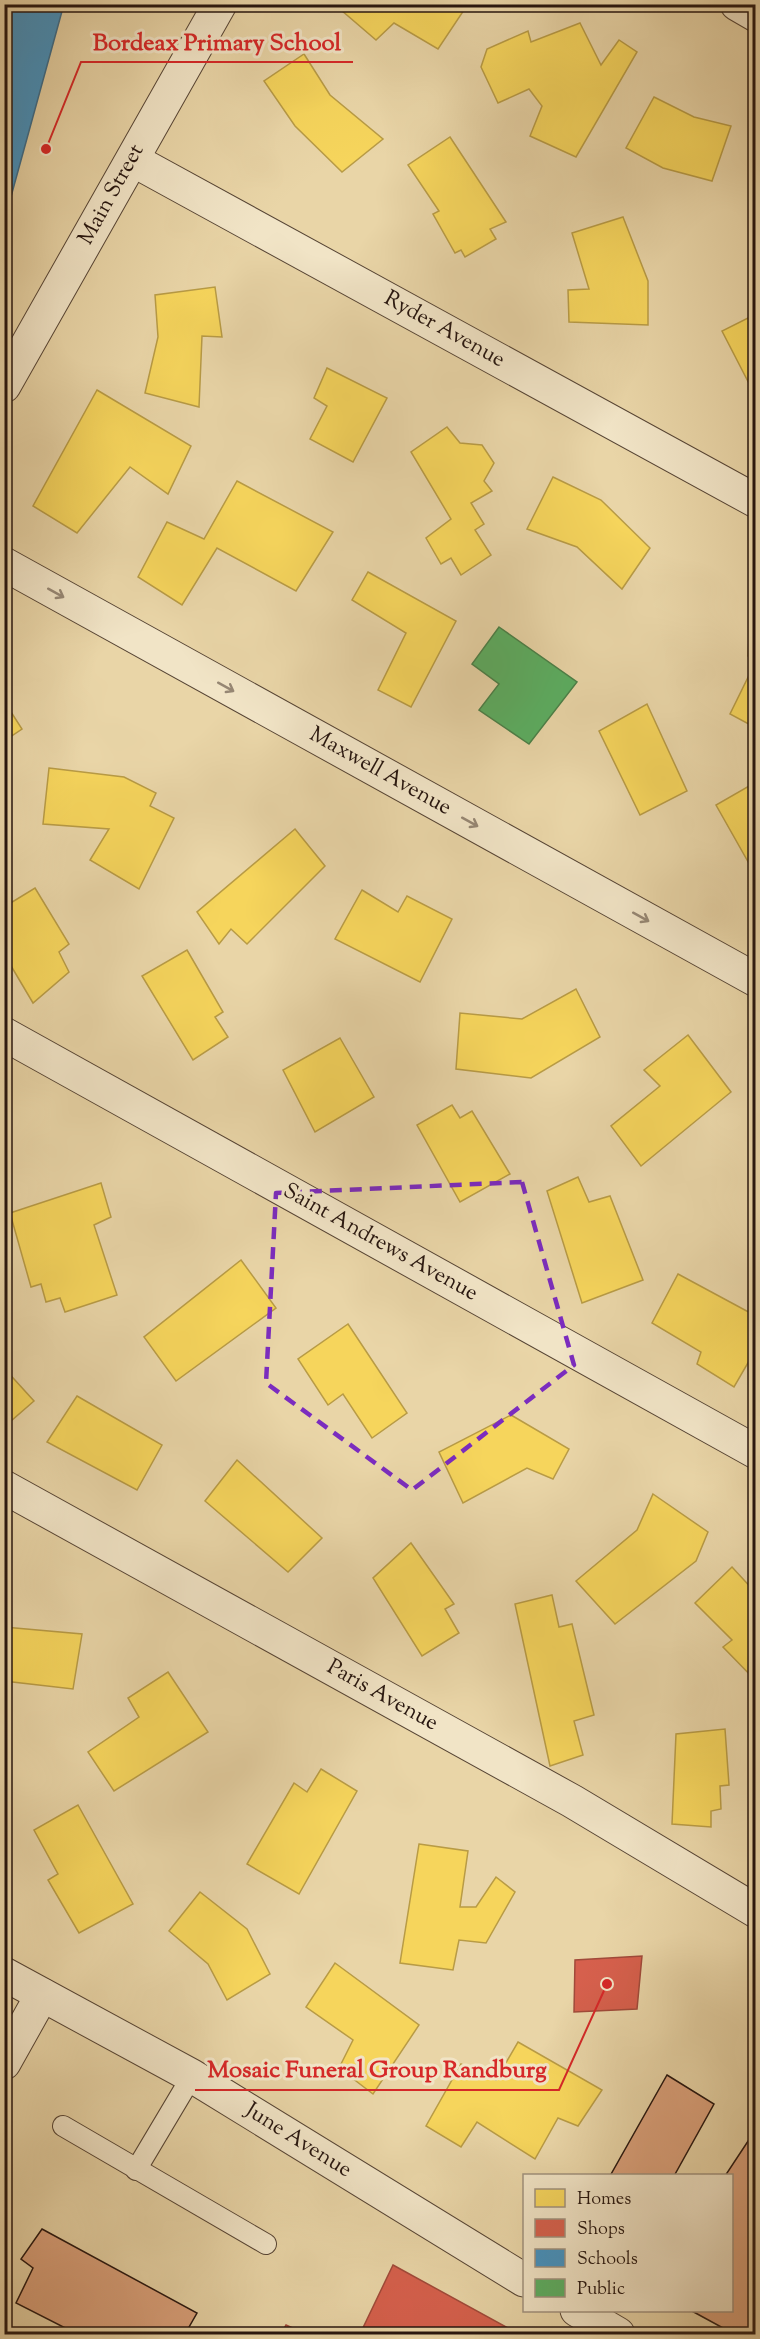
<svg xmlns="http://www.w3.org/2000/svg" width="760" height="2339" font-family="'Sorts Mill Goudy',serif">
<style>
.homes{fill:#f6d55c;stroke:#b89b45;stroke-width:1.5}
.shops{fill:#d6604d;stroke:#a14a3a;stroke-width:1.5}
.schools{fill:#4393c3;stroke:#3a6d8d;stroke-width:1.5}
.public{fill:#5aae61;stroke:#4a8048;stroke-width:1.5}
.building{fill:#dba17b;stroke:#26150f;stroke-width:1.5}
.lines{fill:none;stroke-linecap:round;stroke-linejoin:round}
.service-casing{stroke:#574535;stroke-width:22}
.minor-casing{stroke:#574535;stroke-width:35}
.tertiary-casing{stroke:#574535;stroke-width:35}
.service{stroke:#f1e4c6;stroke-width:20}
.minor{stroke:#f1e4c6;stroke-width:33}
.tertiary{stroke:#f1e4c6;stroke-width:33}
.oneway{stroke:#968774}
.marked{fill:none;stroke:#7b2cbf;stroke-width:4.5;stroke-dasharray:12 8;stroke-linejoin:round}
.labels{text-anchor:middle;dominant-baseline:central;stroke-width:6;stroke-linejoin:round;paint-order:stroke}
.street-label{font-size:22px;fill:#26150f;stroke:#f1e4c6}
.leader{fill:none;stroke:#d62828;stroke-width:2}
.callout-dot{fill:#d62828;stroke:#f1e4c6;stroke-width:2}
.callout-label{font-size:24px;text-anchor:middle;font-weight:bold;fill:#d62828;stroke:#f1e4c6;stroke-width:6;stroke-linejoin:round;paint-order:stroke}
</style>
<rect width="100%" height="100%" fill="#e9d5a7"/>
<filter id="stains"><feTurbulence type="fractalNoise" baseFrequency=".00333" numOctaves="4"/><feColorMatrix values="0 0 0 0 .2 0 0 0 0 .09 0 0 0 0 .02 0 0 0 .5 -.17"/></filter>
<radialGradient id="worn" r=".72"><stop offset=".6" stop-color="#630" stop-opacity="0"/><stop offset="1" stop-color="#630" stop-opacity=".3"/></radialGradient>
<g class="homes">
<path d="M334,4H468L438,49L394,23L376,40Z"/>
<path d="M580,23L601,65L619,40L637,52L576,157L530,136L542,106L529,89L498,103L481,67L487,49L528,31L531,42Z"/>
<path d="M304,54L330,95L383,139L342,172L295,126L264,81Z"/>
<path d="M654,97L694,117L731,126L712,181L663,168L626,148Z"/>
<path d="M450,137L506,222L490,229L496,239L465,257L461,250L455,253L433,214L439,211L408,165Z"/>
<path d="M623,217L648,281V325L569,322L568,290L589,289L572,233Z"/>
<path d="M215,287L222,337L202,336L199,407L145,393L158,337L155,295Z"/>
<path d="M756,314V397L722,331Z"/>
<path d="M327,368L387,398L353,462L310,439L327,406L314,398Z"/>
<path d="M97,390L191,446L168,494L130,467L77,533L33,506Z"/>
<path d="M447,427L460,443L482,445L494,463L484,481L492,491L471,503L484,524L475,530L491,555L461,575L451,558L441,564L426,538L451,519L411,452Z"/>
<path d="M553,477L601,500L650,548L622,589L577,547L527,529Z"/>
<path d="M237,481L333,532L296,591L217,548L182,605L138,577L167,522L204,539Z"/>
<path d="M368,572L456,621L411,707L378,690L406,633L352,600Z"/>
<path d="M756,602V656H748L751,603Z"/>
<path d="M756,661V728L730,714Z"/>
<path d="M4,701L22,729L4,741Z"/>
<path d="M647,704L687,791L640,815L599,731Z"/>
<path d="M49,768L124,777L156,793L150,806L174,818L139,889L90,860L109,829L43,824Z"/>
<path d="M756,782V874H755L716,805Z"/>
<path d="M295,829L325,866L247,944L231,929L219,944L197,912Z"/>
<path d="M35,888L69,944L59,952L69,972L33,1003L4,954V907Z"/>
<path d="M362,890L398,912L407,896L452,919L420,982L335,939Z"/>
<path d="M187,950L223,1012L215,1017L228,1037L193,1060L142,976Z"/>
<path d="M576,989L600,1037L531,1078L456,1069L460,1013L522,1019Z"/>
<path d="M688,1035L731,1092L641,1166L611,1126L660,1086L644,1070Z"/>
<path d="M340,1038L374,1097L315,1132L283,1070Z"/>
<path d="M452,1105L460,1118L472,1111L510,1174L460,1202L417,1125Z"/>
<path d="M578,1177L589,1202L610,1196L643,1280L582,1303L547,1191Z"/>
<path d="M101,1183L111,1217L94,1225L117,1295L65,1312L60,1298L46,1302L41,1284L31,1287L10,1213Z"/>
<path d="M241,1260L276,1308L176,1381L144,1337Z"/>
<path d="M678,1274L756,1316V1349L734,1387L697,1364L701,1352L652,1323Z"/>
<path d="M348,1324L407,1413L372,1438L343,1394L328,1405L298,1359Z"/>
<path d="M4,1368L34,1401L4,1427Z"/>
<path d="M77,1396L162,1445L137,1490L47,1442Z"/>
<path d="M511,1415L569,1449L553,1479L527,1468L463,1503L439,1452Z"/>
<path d="M237,1460L322,1538L288,1572L205,1501Z"/>
<path d="M653,1494L708,1532L696,1561L615,1624L576,1581L637,1530Z"/>
<path d="M411,1543L454,1604L445,1609L459,1633L422,1656L373,1578Z"/>
<path d="M732,1567L756,1593V1681L723,1647L732,1640L695,1603Z"/>
<path d="M552,1595L559,1627L572,1624L594,1715L574,1721L583,1755L550,1766L515,1604Z"/>
<path d="M4,1627L82,1634L73,1689L4,1681Z"/>
<path d="M168,1672L208,1732L114,1791L88,1752L139,1717L128,1698Z"/>
<path d="M725,1729L729,1785L720,1786L721,1809L711,1811V1827L672,1824L676,1734Z"/>
<path d="M321,1769L357,1791L299,1894L247,1864L294,1783L307,1792Z"/>
<path d="M78,1805L133,1904L79,1933L48,1880L58,1874L34,1830Z"/>
<path d="M419,1844L468,1851L460,1907H476L496,1877L515,1892L486,1943L459,1940L453,1970L400,1963Z"/>
<path d="M200,1892L247,1929L270,1974L227,2000L208,1964L169,1931Z"/>
<path d="M335,1963L419,2025L373,2094L339,2068L353,2040L306,2007Z"/>
<path d="M518,2042L602,2090L578,2126L558,2118L535,2159L477,2122L461,2147L426,2126L461,2064L496,2080Z"/>
</g>
<g class="shops">
<path d="M642,1956L637,2009L574,2012L575,1960Z"/>
<path d="M393,2265L519,2334H360Z"/>
<path d="M286,2325L306,2334H281Z"/>
</g>
<path class="schools" d="M4,4H64L4,222Z"/>
<path class="public" d="M499,627L577,682L529,744L479,710L499,684L472,664Z"/>
<g class="building">
<path d="M667,2075L714,2104L674,2176H610Z"/>
<path d="M756,2129V2334H734L690,2310H732V2176H725Z"/>
<path d="M42,2229L197,2313L185,2334H77L16,2303L33,2268L21,2259Z"/>
</g>
<g class="lines">
<g class="service-casing">
<g id="service">
<path d="M63,2126L266,2244"/>
<path d="M136,2170L192,2076"/>
</g>
</g>
<g class="minor-casing">
<g id="minor">
<path d="M737,4L756,15"/>
<path d="M133,160L756,501"/>
<path d="M4,564L756,980"/>
<path d="M4,1034L756,1452"/>
<path d="M4,1487L572,1801L756,1911"/>
<path d="M4,1974L192,2076L524,2280"/>
<path d="M4,2063L42,1995"/>
<path d="M577,2310L618,2334"/>
</g>
</g>
<g class="tertiary-casing">
<path id="tertiary" d="M4,386L220,4"/>
</g>
<use href="#service" class="service"/>
<use href="#minor" class="minor"/>
<use href="#tertiary" class="tertiary"/>
</g>
<defs><path id="oneway-shaft" d="M-6 0H5M1.5-3L5.5 0L1.5 3" fill="none" stroke-width="1.6" stroke-linecap="round" stroke-linejoin="round" transform="scale(1.5)"/></defs>
<g class="oneway">
<use href="#oneway-shaft" transform="translate(56 593) rotate(29)"/>
<use href="#oneway-shaft" transform="translate(226 687) rotate(29)"/>
<use href="#oneway-shaft" transform="translate(470 822) rotate(29)"/>
<use href="#oneway-shaft" transform="translate(641 917) rotate(29)"/>
</g>
<path class="marked" d="M522,1182L574,1365L412,1490L266,1383L276,1193Z"/>
<g class="labels">
<g class="street-label">
<text transform="translate(112 195) rotate(-61)">Main Street</text>
<text transform="translate(444 330) rotate(29)">Ryder Avenue</text>
<text transform="translate(380 772) rotate(29)">Maxwell Avenue</text>
<text transform="translate(380 1243) rotate(29)">Saint Andrews Avenue</text>
<text transform="translate(382 1696) rotate(29)">Paris Avenue</text>
<text transform="translate(298 2141) rotate(32)">June Avenue</text>
</g>
</g>
<path class="leader" d="M46 149L81 62H353M607 1984L559 2090H195"/>
<g class="callout-dot">
<circle cx="46" cy="149" r="6"/>
<circle cx="607" cy="1984" r="6"/>
</g>
<g class="callout-label">
<text x="217" y="50">Bordeax Primary School</text>
<text x="377" y="2077">Mosaic Funeral Group Randburg</text>
</g>
<rect width="760" height="2339" fill="none" stroke="#e9d5a7" stroke-width="24"/>
<rect x="6" y="6" width="748" height="2327" fill="none" stroke="#26150f" stroke-width="3"/>
<rect x="12" y="12" width="736" height="2315" fill="none" stroke="#26150f" stroke-width="1.5"/>
<rect x="523" y="2174" width="210" height="138" fill="#f1e4c6" stroke="#a0917d" stroke-width="1.5"/>
<rect x="535" y="2189" width="30" height="18" fill="#f6d55c" stroke="#a0917d" stroke-width="1.5"/>
<text x="577" y="2204" font-size="18" fill="#26150f">Homes</text>
<rect x="535" y="2219" width="30" height="18" fill="#d6604d" stroke="#a0917d" stroke-width="1.5"/>
<text x="577" y="2234" font-size="18" fill="#26150f">Shops</text>
<rect x="535" y="2249" width="30" height="18" fill="#4393c3" stroke="#a0917d" stroke-width="1.5"/>
<text x="577" y="2264" font-size="18" fill="#26150f">Schools</text>
<rect x="535" y="2279" width="30" height="18" fill="#5aae61" stroke="#a0917d" stroke-width="1.5"/>
<text x="577" y="2294" font-size="18" fill="#26150f">Public</text>
<rect width="100%" height="100%" filter="url(#stains)"/>
<rect width="100%" height="100%" fill="url(#worn)"/>
</svg>
